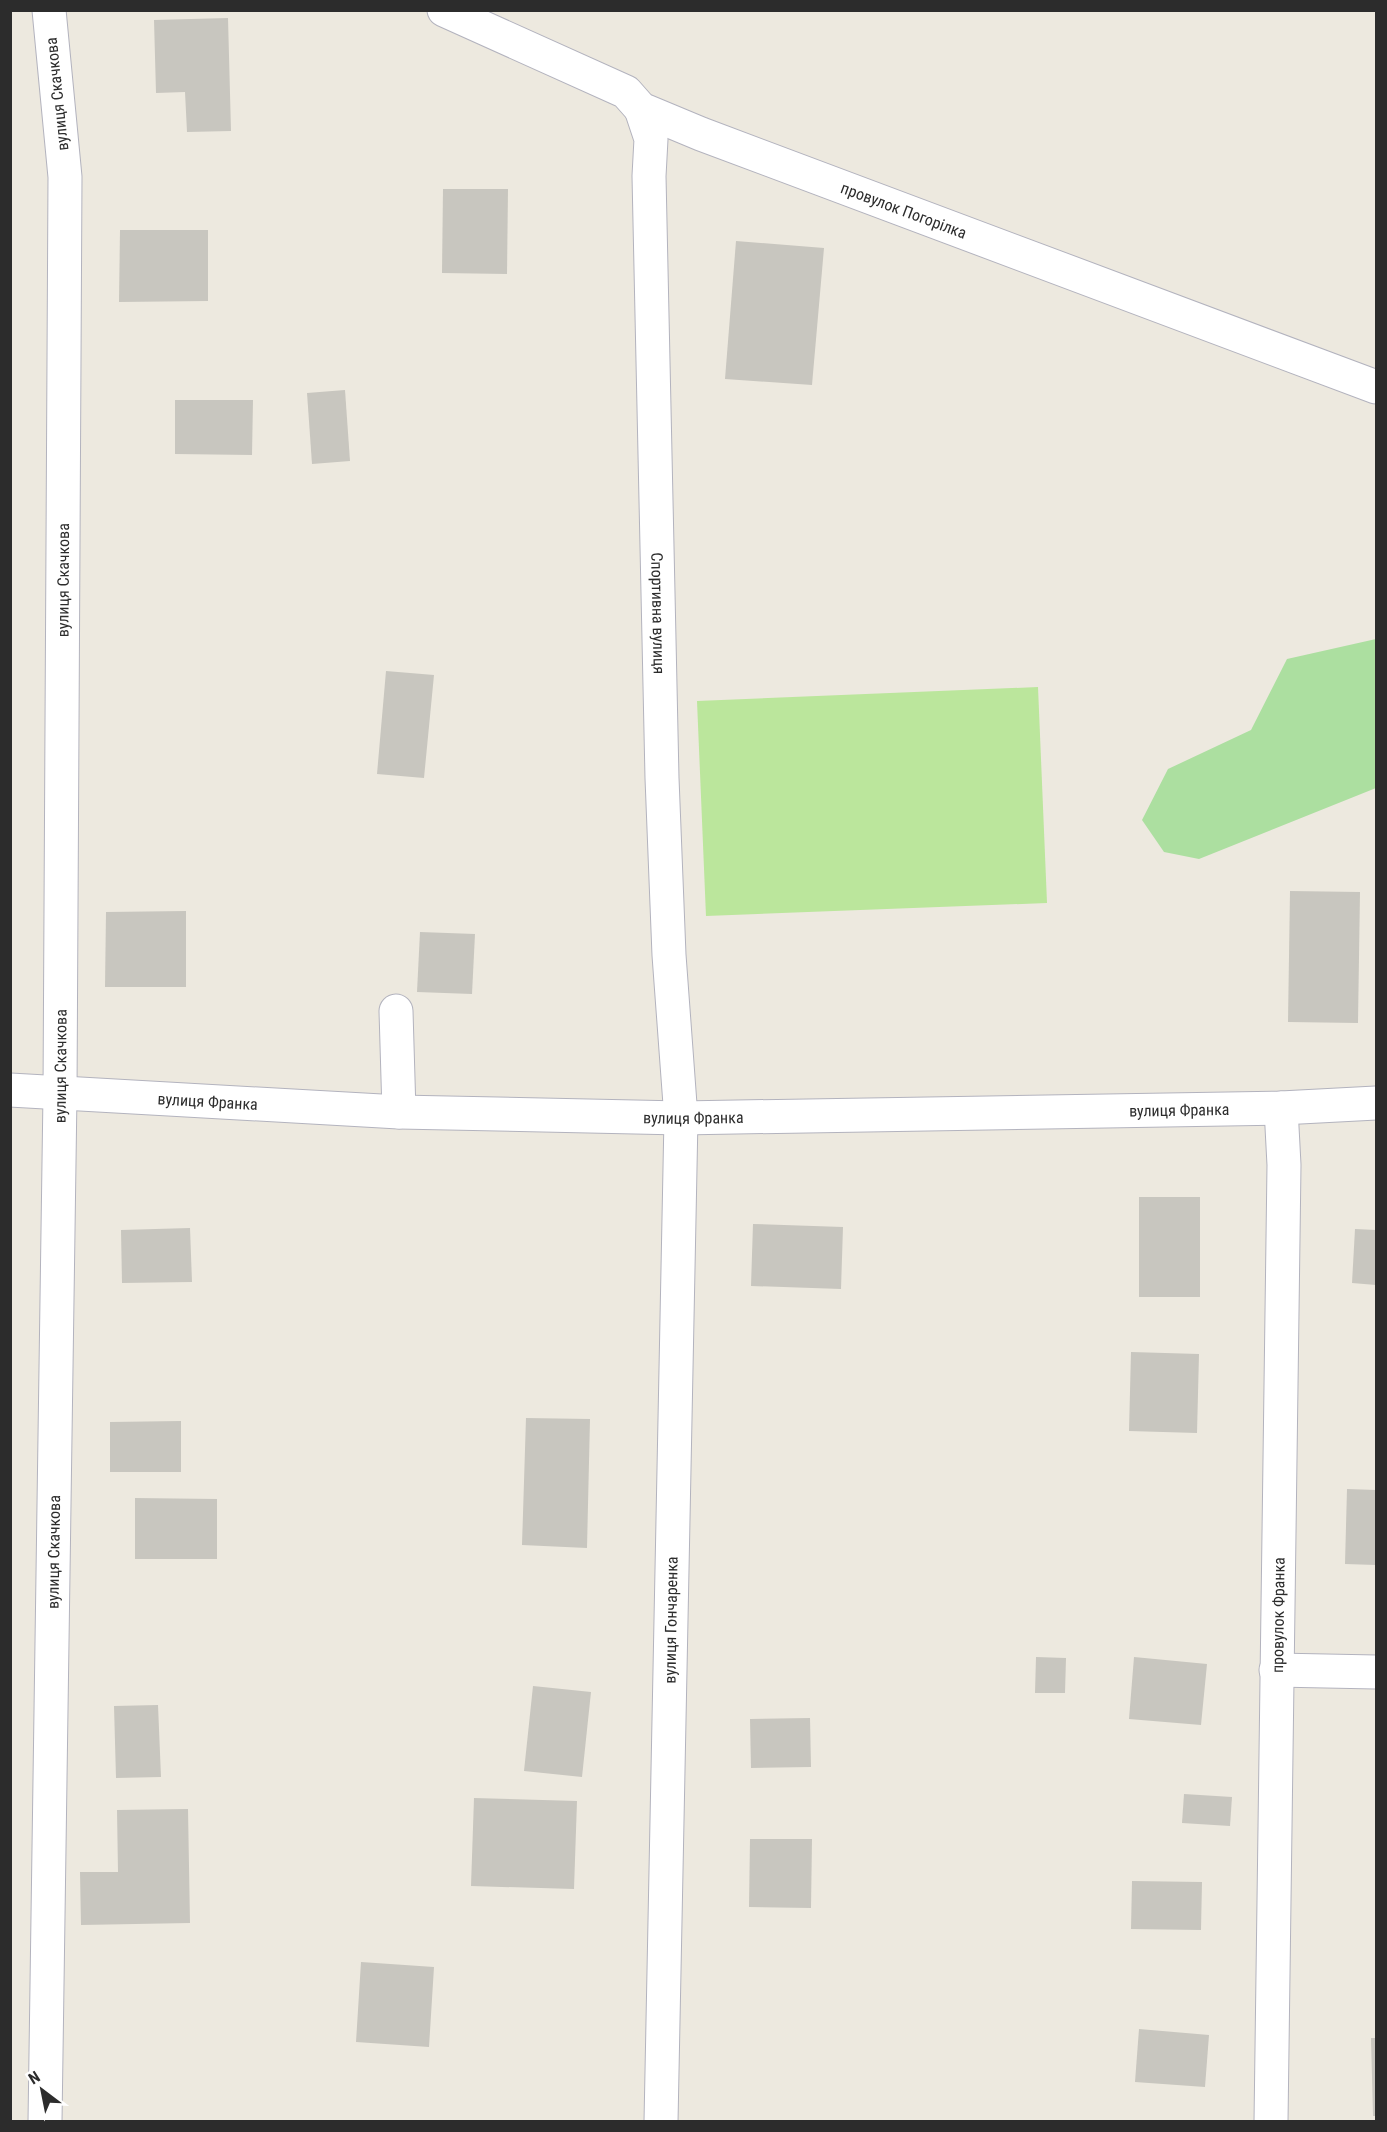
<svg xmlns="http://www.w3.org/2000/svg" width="1387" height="2132" font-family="'Roboto Condensed',sans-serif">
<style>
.green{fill:#acdfa0}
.pitch{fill:#bbe69c}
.building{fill:#c8c6bf}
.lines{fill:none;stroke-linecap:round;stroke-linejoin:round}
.minor-casing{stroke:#b3b3be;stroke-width:35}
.minor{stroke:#fff;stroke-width:33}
.labels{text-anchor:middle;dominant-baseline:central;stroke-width:4.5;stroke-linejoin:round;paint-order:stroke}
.street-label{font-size:16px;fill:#2c2c2c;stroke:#fff}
</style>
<rect width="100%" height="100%" fill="#ede9df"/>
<path class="green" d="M1376,639V788L1199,859L1164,852L1142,820L1168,769L1251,730L1287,659Z"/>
<path class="pitch" d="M1038,687L1047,903L706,916L697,701Z"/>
<g class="building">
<path d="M228,18L231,131L187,132L185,92L156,93L154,20Z"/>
<path d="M443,189H508L507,274L442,273Z"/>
<path d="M120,230H208V301L119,302Z"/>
<path d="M736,241L824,248L812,385L725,379Z"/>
<path d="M345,390L350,461L312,464L307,393Z"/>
<path d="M175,400H253L252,455L175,454Z"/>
<path d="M386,671L434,675L424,778L377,774Z"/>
<path d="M1290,891L1360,892L1358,1023L1288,1022Z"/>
<path d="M186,911V987H105L106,912Z"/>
<path d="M420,932L475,934L472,994L417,992Z"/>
<rect x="1139" y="1197" width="61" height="100"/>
<path d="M753,1224L843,1227L841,1289L751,1286Z"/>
<path d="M190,1228L192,1282L122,1283L121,1230Z"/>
<path d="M1355,1229L1376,1230V1285L1352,1283Z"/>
<path d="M1131,1352L1199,1354L1197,1433L1129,1431Z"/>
<path d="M526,1418L590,1419L587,1548L522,1545Z"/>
<path d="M181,1421V1472H110V1422Z"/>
<path d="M1347,1489L1376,1490V1565L1345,1564Z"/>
<path d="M135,1498L217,1499V1559H135Z"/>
<path d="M1036,1657L1066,1658L1065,1693H1035Z"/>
<path d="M1134,1657L1207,1664L1201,1725L1129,1719Z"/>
<path d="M533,1686L591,1692L582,1777L524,1771Z"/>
<path d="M158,1705L161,1777L116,1778L114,1706Z"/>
<path d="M810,1718L811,1767L751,1768L750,1719Z"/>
<path d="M1184,1794L1232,1797L1230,1826L1182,1823Z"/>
<path d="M474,1798L577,1801L574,1889L471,1886Z"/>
<path d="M188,1809L190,1923L81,1925L80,1872H118L117,1810Z"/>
<path d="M750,1839H812L811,1908L749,1907Z"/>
<path d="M1132,1881L1202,1882L1201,1930L1131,1929Z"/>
<path d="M361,1962L434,1967L429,2047L356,2042Z"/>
<path d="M1139,2029L1209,2035L1205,2087L1135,2082Z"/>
<path d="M1371,2038H1376V2116H1373Z"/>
</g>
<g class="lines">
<g class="minor-casing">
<g id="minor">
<path id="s1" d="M444,10L626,92L641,109L701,134L1376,387"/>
<path id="s2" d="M641,109L651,139L649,176L662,778L669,955L681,1118L661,2122"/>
<path d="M396,1011L399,1112"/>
<path id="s3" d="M10,1090L399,1112L681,1118L1281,1108L1376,1103"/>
<path d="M1276,1670L1376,1672"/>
<path id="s4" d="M45,2122L60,1094L65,177L49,10"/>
<path id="s5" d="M1271,2122L1284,1165L1281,1108"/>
</g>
</g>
<use href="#minor" class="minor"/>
</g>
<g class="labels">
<g class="street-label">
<text transform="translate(57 94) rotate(-96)">вулиця Скачкова</text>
<text stroke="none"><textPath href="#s1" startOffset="504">провулок Погорілка</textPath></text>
<text stroke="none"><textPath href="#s4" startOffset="1542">вулиця Скачкова</textPath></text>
<text stroke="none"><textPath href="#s2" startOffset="506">Спортивна вулиця</textPath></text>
<text stroke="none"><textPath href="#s4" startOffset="1056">вулиця Скачкова</textPath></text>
<text stroke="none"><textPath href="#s3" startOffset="198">вулиця Франка</textPath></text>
<text stroke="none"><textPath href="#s3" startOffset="1170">вулиця Франка</textPath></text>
<text stroke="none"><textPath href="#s3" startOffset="684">вулиця Франка</textPath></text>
<text stroke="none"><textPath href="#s4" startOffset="570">вулиця Скачкова</textPath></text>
<text stroke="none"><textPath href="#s5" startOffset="507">провулок Франка</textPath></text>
<text transform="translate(671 1620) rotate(-89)">вулиця Гончаренка</text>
</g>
</g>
<rect width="1387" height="2132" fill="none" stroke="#2c2c2c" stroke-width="24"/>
<g transform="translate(42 2090) rotate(328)" stroke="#ffffff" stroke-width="4.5" paint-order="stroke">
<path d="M0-4.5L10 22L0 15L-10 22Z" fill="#2c2c2c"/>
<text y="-9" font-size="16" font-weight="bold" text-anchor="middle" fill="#2c2c2c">N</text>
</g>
</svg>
